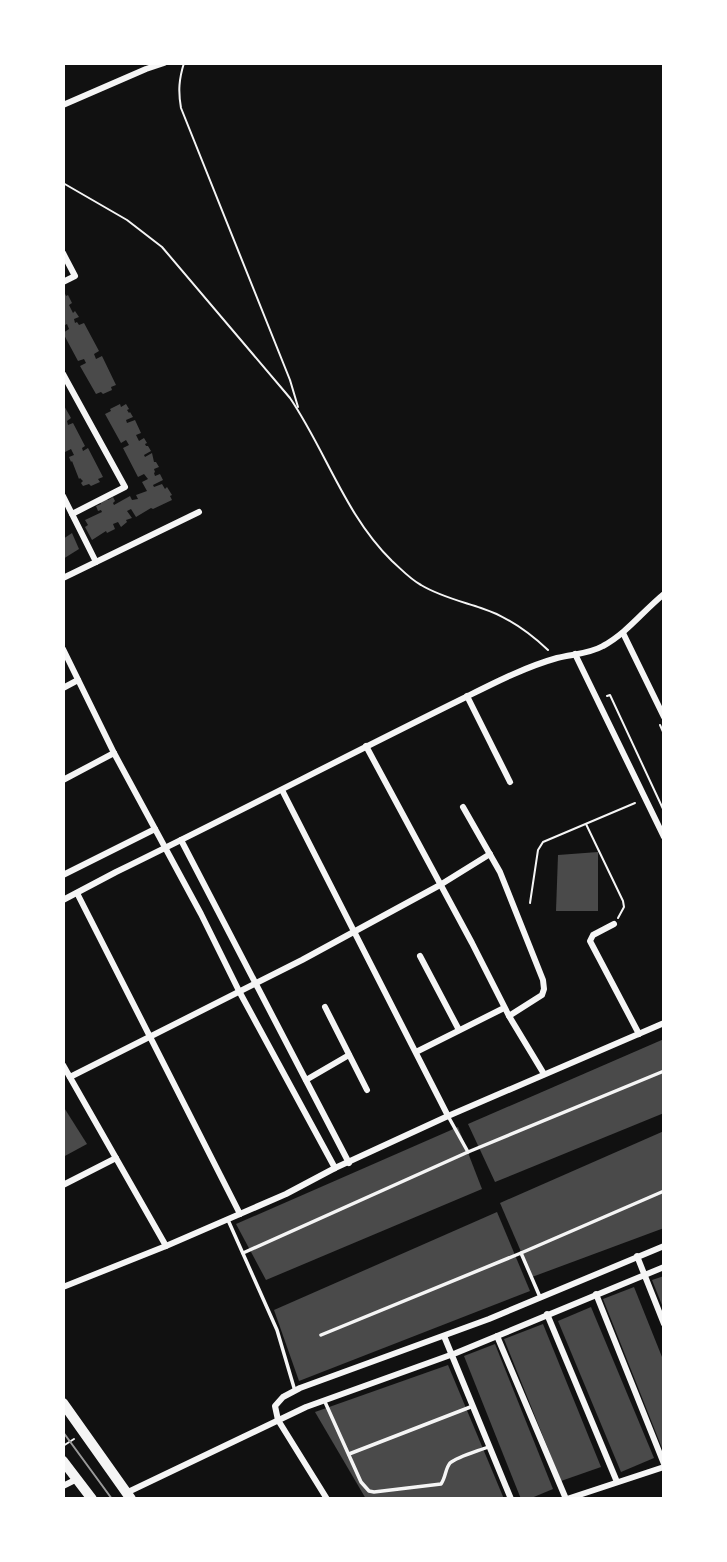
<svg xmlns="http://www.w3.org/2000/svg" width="727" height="1562" font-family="'PT Serif',serif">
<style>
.building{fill:#4a4a4a}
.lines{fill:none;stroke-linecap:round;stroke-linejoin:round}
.path{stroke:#f5f5f5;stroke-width:2}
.service{stroke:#f5f5f5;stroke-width:3.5}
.minor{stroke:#f5f5f5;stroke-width:6}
.primary{stroke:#f5f5f5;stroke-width:10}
.tram{stroke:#9a9a9a;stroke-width:2}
</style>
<rect width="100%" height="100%" fill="#111"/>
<g class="building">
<path d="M63,289L66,296L68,295L72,303L69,305L73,313L75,311L79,317L74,319L75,323L77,322L79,325L84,323L99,351L94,354L96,359L102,356L116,385L111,387L112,390L103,394L101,392L96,394L80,366L86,363L84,359L78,361L63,333L69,329L67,324L63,326Z"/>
<path d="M63,404L71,418L67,421L68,425L73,423L85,446L82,448L83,451L88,448L103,477L98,479L100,482L91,486L89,484L83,486L81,483L83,481L80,478L79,479L72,461L71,462L69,457L74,455L71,449L65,452L63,448Z"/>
<path d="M120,404L121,407L126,404L129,409L127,410L129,413L130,412L133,417L126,420L127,423L135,420L141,433L136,435L139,441L144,438L147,443L145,444L146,446H148L151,451L144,455L145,457L152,453L154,462H156L159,467L154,469L155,472L154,473L155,476L160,474L163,480L153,485L154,487L162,484L165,489L167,487L172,495L170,496L172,500L153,509L151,508L136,517L131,509L127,511L132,518L126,520L127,522L121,527L118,522L113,524L115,529L107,533L106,531L92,540L85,527L88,525L85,520L102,512L101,510L98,511L96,506L101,504L100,502L106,498L108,500L113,497L115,501L113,503L114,505L130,496L132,500L138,499L136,495L147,491L142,482L148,479L144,474L138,477L123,448L129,445L126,440L121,443L105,414L111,411L110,409Z"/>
<path d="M72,533L79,549L63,559V539Z"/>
<path d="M598,852V911H556L558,855Z"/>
<path d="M664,1039V1113L495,1182L468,1124Z"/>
<path d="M63,1106L87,1144L63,1157Z"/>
<path d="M458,1127L482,1189L266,1280L236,1224Z"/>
<path d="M664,1131V1228L532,1277L500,1203Z"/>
<path d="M497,1212L530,1291L299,1381L274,1310Z"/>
<path d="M664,1276V1310L652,1280Z"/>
<path d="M634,1287L664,1362V1447L662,1448L603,1299Z"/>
<path d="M591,1307L654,1458L621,1472L558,1321Z"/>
<path d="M543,1324L601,1467L561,1481L504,1339Z"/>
<path d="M495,1344L553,1489L529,1499H521L464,1356Z"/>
<path d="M448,1365L504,1499H366L315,1412Z"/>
</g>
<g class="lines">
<g class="path">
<path d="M184,63C179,79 178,91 181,108L290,380L298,407"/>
<path d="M63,183L127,220L162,247L290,398C326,451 345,515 392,561C401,569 410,579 421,585C439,596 460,601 481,608C506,616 529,632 548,650"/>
<path d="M607,696L610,695L664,811"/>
<path d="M660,725L664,734"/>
<path d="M586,824L623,901L624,907L618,918"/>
<path d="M530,903L538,850L543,842L635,803"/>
<path d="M63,1446L74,1439"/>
</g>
<g class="service">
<path d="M468,1152L664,1071"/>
<path d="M228,1220L277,1330L295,1391"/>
<path d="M243,1253L468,1152L448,1116"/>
<path d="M521,1253L540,1297"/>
<path d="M321,1335L521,1253L664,1191"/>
<path d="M325,1402L361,1482L369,1491L374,1492L441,1484C446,1477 445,1469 450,1463C457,1457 478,1451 488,1447"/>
<path d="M349,1454L473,1406"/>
</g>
<g class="minor">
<path d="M63,105L146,69L164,63"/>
<path d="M63,253L75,276L63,282"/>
<path d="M63,374L125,487L72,514"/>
<path d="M63,496L96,562"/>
<path d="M63,578L199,512"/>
<path d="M623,633L664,717"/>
<path d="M63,649L114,753L201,914L239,991L335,1168"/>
<path d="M575,654L664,837"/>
<path d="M63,688L78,680"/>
<path d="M467,696L510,782"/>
<path d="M366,746L472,943L509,1016L544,1074"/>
<path d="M63,780L114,753"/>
<path d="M282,790L448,1116"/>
<path d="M463,807L500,872L543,980L544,989L542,995L509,1016"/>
<path d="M181,840L349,1163"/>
<path d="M63,875L155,829"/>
<path d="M77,893L240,1214"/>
<path d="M63,900L116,872C233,815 348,755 464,698C494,683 525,667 557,658C573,654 589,654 603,646C627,633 643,611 664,594"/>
<path d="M614,924L593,935L590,941L639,1034"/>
<path d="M420,956L459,1030"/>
<path d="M325,1007L367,1090"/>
<path d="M416,1052L504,1008"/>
<path d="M63,1065L166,1246"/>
<path d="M70,1077L302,960L440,885L490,854"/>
<path d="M306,1080L349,1055"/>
<path d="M63,1185L116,1158"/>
<path d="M637,1256L664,1324"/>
<path d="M63,1287L166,1246L286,1194L335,1168L448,1116L664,1023"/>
<path d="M596,1294L664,1464"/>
<path d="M547,1314L617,1482"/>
<path d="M444,1336L511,1499"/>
<path d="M497,1336L566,1499"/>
<path d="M63,1486L77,1479"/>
<path d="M126,1493L306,1407L456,1353L664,1267"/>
<path d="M327,1499L278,1420L275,1406L283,1397L300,1388L489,1319L664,1246"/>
<path d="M567,1499L664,1467"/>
</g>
<g class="primary">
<path d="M63,1403L131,1499"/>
<path d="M63,1461L92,1499"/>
</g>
<path class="tram" d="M63,1432L112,1499"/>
</g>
<rect width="727" height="1562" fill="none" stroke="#ffffff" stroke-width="130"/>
</svg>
